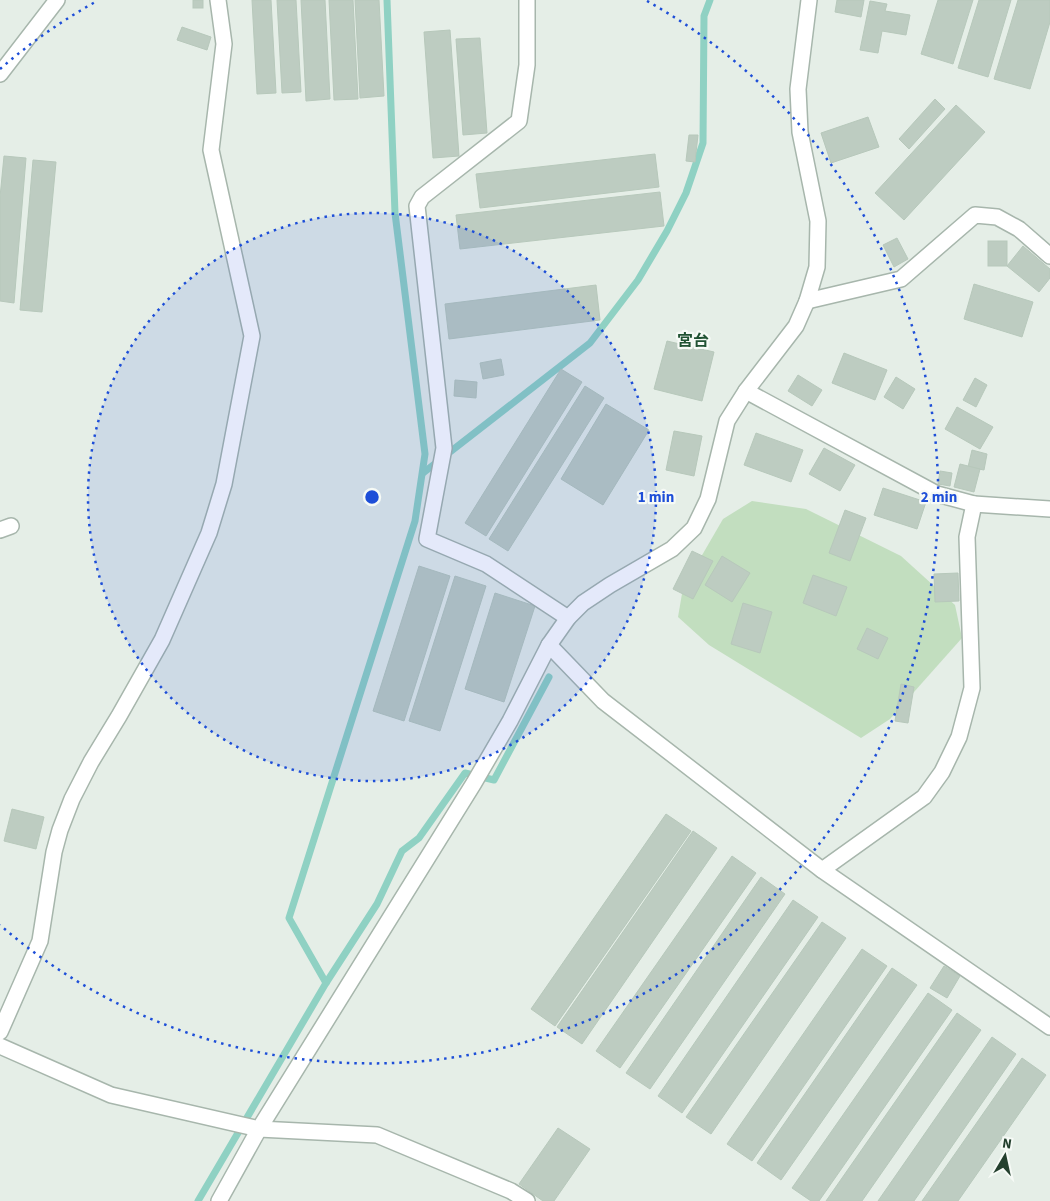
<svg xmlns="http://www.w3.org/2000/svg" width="1050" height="1201" font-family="'Source Sans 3','Noto Sans JP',sans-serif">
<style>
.green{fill:#c2debf}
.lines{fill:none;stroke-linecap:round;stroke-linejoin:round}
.stream{stroke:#8fd1c3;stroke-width:7}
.building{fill:#bdccc1;stroke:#b7c8bb}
.minor-casing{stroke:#a7b6ac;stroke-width:18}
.tertiary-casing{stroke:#a7b6ac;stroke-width:18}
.minor{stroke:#fff;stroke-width:15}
.tertiary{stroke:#fff;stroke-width:15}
.ring{fill:none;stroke:#1d4ed8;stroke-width:2.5;stroke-dasharray:2.5 5}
.labels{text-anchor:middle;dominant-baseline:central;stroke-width:4.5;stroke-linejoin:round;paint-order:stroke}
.neighbourhood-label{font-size:16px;font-weight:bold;fill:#205233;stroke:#f6faf6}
.centre{fill:#1d4ed8;stroke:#f6faf6;stroke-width:2.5}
.ring-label{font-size:15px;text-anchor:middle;font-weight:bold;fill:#1d4ed8;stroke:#f6faf6;stroke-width:4.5;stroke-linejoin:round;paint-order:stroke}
</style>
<rect width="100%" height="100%" fill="#e5eee7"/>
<path class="green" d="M752,501L806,509L901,556L955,605L962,638L890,719L861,738L709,645L678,617L683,588L723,519Z"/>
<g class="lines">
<g class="stream">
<path d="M423,473L590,343L638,280L667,231L686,193L703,143L704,16L710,0"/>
<path d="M326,983L289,918L415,521L425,454L395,213L387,0"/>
<path d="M198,1201L326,983L377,904L402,851L419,838L465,773L494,780L549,677"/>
</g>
</g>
<g class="building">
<rect x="193" y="0" width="10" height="8"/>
<path d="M252,0H271L276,93L257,94Z"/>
<path d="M277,0H296L301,92L282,93Z"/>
<path d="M301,0H325L330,99L306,101Z"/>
<path d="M329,0H353L358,99L334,100Z"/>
<path d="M355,0H379L384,96L360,98Z"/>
<path d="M837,0H864L861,17L835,12Z"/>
<path d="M938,0H973L953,64L921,54Z"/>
<path d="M979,0H1011L988,77L958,68Z"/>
<path d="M1018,0H1050V22L1030,89L994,79Z"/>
<path d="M870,1L887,4L885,11L910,15L906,35L882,31L878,53L860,50Z"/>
<path d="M182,27L211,37L207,50L177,40Z"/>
<path d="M450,30L459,156L433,158L424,32Z"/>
<path d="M480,38L487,133L463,135L456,39Z"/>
<path d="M935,99L945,109L909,149L899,139Z"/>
<path d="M956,105L985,132L904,220L875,193Z"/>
<path d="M868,117L879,147L831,163L821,133Z"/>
<path d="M689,135H698L695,162L686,161Z"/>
<path d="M655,154L659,187L480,208L476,174Z"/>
<path d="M4,156L26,158L14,303L0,301V197Z"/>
<path d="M33,160L56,162L42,312L20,310Z"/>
<path d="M660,192L664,226L460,249L456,215Z"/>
<path d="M897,238L908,259L894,267L883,245Z"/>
<rect x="988" y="241" width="19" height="25"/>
<path d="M1023,246L1050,269V278L1039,292L1007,266Z"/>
<path d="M974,284L1033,302L1022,337L964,319Z"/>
<path d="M596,285L600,320L449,339L445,304Z"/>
<path d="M667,341L714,352L702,401L654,389Z"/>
<path d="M844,353L887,370L875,400L832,383Z"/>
<path d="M501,359L504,375L483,379L480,363Z"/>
<path d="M561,369L582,382L486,536L465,523Z"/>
<path d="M798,375L822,390L812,406L788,391Z"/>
<path d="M896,377L915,389L903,409L884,397Z"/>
<path d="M975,378L987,385L976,407L963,400Z"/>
<path d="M455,380L477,382L476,398L454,396Z"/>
<path d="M585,386L604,398L508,551L489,539Z"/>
<path d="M606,404L649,430L603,505L561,479Z"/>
<path d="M957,407L993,427L980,449L945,429Z"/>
<path d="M674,431L702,436L694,476L666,470Z"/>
<path d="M756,433L803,450L791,482L744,465Z"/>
<path d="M824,448L855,465L840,491L809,474Z"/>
<path d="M972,450L987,454L984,470L968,467Z"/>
<path d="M960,464L980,469L974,492L954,487Z"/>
<path d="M940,471L952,473L950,486L938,484Z"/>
<path d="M883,488L926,502L917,529L874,515Z"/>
<path d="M845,510L866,518L850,561L829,553Z"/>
<path d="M692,551L713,561L693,599L673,589Z"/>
<path d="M722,556L750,573L732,602L705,585Z"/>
<path d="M419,566L450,576L404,721L373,711Z"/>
<path d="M958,573L959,601L935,602L934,574Z"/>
<path d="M813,575L847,587L836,616L803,603Z"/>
<path d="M455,576L486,586L440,731L409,721Z"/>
<path d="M495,593L535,606L504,702L465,689Z"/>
<path d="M743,603L772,612L760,653L731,644Z"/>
<path d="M867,628L888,638L878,659L857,649Z"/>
<path d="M901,684L914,687L908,723L895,721Z"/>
<path d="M12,809L44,817L36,849L4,841Z"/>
<path d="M666,814L691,831L555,1026L531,1009Z"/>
<path d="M693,831L717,848L582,1044L557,1027Z"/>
<path d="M732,856L756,873L620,1068L596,1051Z"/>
<path d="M761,877L785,894L650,1089L626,1073Z"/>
<path d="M793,900L818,917L682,1113L658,1096Z"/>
<path d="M822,922L846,938L711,1134L686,1117Z"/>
<path d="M862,949L887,966L752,1161L727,1144Z"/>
<path d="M944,966L960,976L947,998L930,988Z"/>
<path d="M892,968L917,985L781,1180L757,1163Z"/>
<path d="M928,993L952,1010L819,1201H811L792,1188Z"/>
<path d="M957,1013L981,1030L862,1201H826Z"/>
<path d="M992,1037L1016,1054L914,1201H878Z"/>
<path d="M1022,1058L1046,1075L958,1201H922Z"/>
<path d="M558,1128L590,1149L554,1201H543L519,1184Z"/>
</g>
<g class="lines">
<g class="minor-casing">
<g id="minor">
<path d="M527,0V65L519,121L422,197L417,206L444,448L427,539L486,564L568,618"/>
<path d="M0,74L57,0"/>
<path d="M807,301L901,279L975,215L997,217L1019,229L1050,256"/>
<path d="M746,391L937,494L974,504L967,537L972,688L959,737L942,772L924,797L822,870"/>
<path d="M974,504L1050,509"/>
<path d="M0,530L11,526"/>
<path d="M549,645L603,701L822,870L1050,1027"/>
<path d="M0,1032L40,941L54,852L60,830L72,799L91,762L119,716L162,640L209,533L224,484L252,336L211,150L224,44L218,0"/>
<path d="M0,1046L111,1095L259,1129L377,1135L511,1191L527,1201"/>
</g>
</g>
<g class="tertiary-casing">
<path id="tertiary" d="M219,1201L259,1129L474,783L510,721L549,645L568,618L583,603L610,585L672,549L694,528L708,499L727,421L746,391L796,326L807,301L817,267L818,221L800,132L798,89L809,0"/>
</g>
<use href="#minor" class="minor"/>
<use href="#tertiary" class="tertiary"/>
</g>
<circle cx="372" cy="497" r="284" fill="#1d4ed8" fill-opacity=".12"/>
<g class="ring">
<circle cx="372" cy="497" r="284"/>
<path d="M0 69A567 567 0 0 1 97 1M647 1A567 567 0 1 1 0 925"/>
</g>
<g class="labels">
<g class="neighbourhood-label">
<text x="693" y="341">宮台</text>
</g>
</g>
<circle cx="372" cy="497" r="8" class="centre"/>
<g class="ring-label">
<text x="656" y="502">1 min</text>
<text x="939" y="502">2 min</text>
</g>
<g transform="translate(1005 1156) rotate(9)" stroke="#f6faf6" stroke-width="4" paint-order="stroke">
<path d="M0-4L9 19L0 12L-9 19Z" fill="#24402e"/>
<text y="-8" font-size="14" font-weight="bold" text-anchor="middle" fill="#24402e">N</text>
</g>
</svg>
